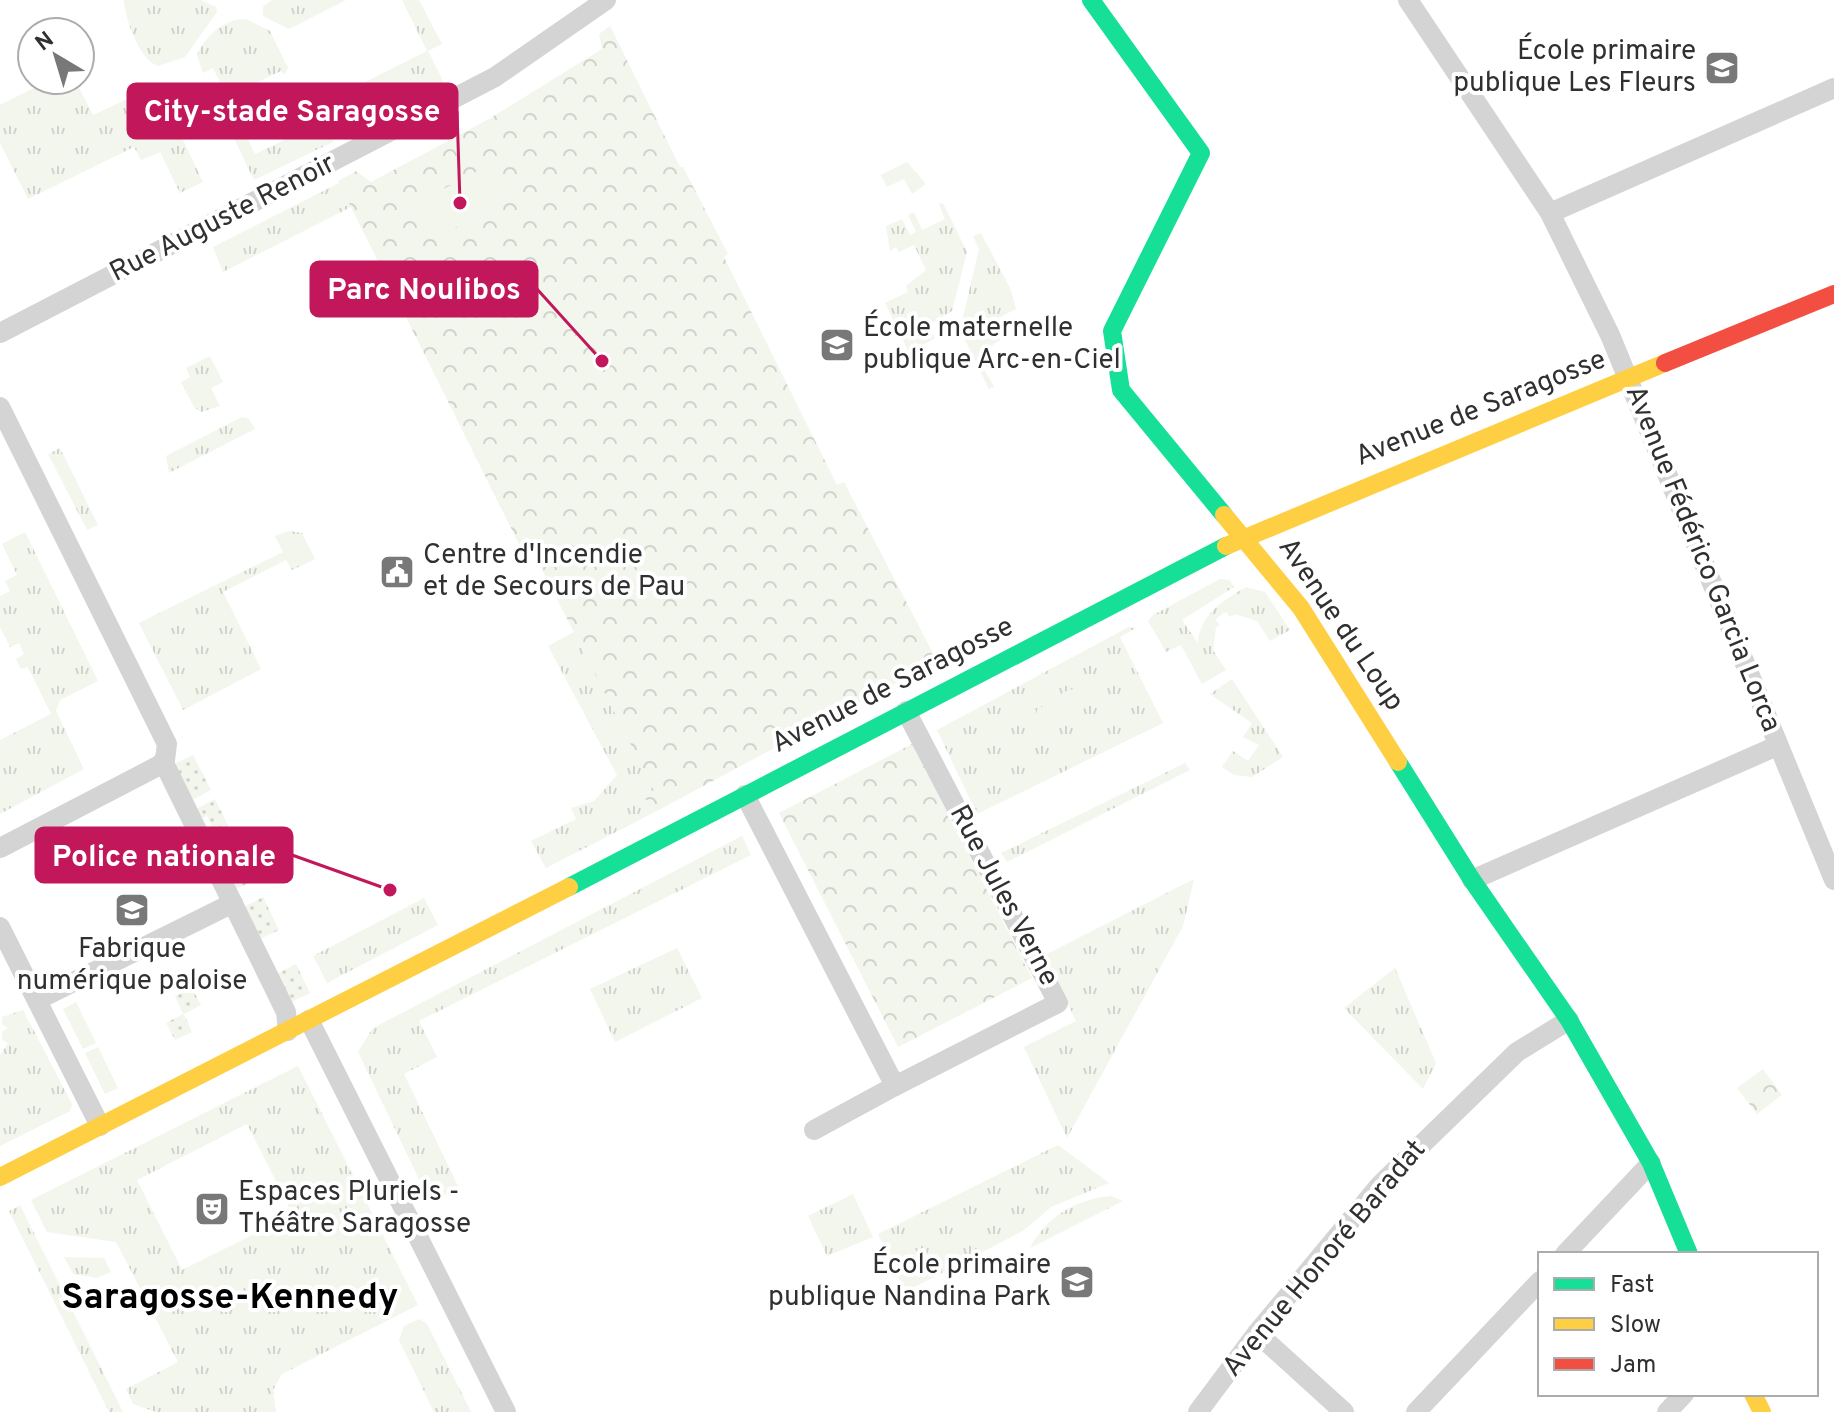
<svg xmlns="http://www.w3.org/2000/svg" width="1834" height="1412" font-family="Overpass,sans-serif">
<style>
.grass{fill:url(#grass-tufts);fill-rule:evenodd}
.park{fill:url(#park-crowns)}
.garden{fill:url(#garden-dots)}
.pitch{fill:#f2f6ed}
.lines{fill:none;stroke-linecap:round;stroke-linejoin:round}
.street{stroke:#d4d4d4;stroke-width:20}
.fast{stroke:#16e098;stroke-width:18}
.slow{stroke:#ffcf43;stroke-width:18}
.jam{stroke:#f24e42;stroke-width:18}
.labels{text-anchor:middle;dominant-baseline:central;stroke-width:8;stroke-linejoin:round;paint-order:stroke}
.poi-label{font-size:28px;fill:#303030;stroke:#fff;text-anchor:start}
.street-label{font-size:28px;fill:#303030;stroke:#fff}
.district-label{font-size:36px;font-weight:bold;fill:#000;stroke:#fff}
.leader{fill:none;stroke:#c2185b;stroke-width:3}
.callout-dot{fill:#c2185b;stroke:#fff;stroke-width:3}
.callout{fill:#c2185b;stroke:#c2185b;stroke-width:3}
.callout-label{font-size:30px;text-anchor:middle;font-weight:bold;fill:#fff}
</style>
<defs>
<pattern id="grass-tufts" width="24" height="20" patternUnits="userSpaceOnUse" patternTransform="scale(2)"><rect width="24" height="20" fill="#f2f6ed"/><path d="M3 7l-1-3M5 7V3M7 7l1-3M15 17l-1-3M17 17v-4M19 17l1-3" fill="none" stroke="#d0d3cc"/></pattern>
<pattern id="park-crowns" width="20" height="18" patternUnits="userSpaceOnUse" patternTransform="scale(2)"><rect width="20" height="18" fill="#f2f6ed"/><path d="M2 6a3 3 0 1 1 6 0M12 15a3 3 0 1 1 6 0" fill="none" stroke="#d0d3cc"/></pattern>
<pattern id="garden-dots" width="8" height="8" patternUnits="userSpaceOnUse" patternTransform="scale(2)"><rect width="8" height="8" fill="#f2f6ed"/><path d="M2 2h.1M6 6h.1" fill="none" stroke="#d0d3cc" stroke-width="1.8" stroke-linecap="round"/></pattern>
</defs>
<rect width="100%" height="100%" fill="#fff"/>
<g class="grass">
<path d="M124,0H201L216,7L217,12L185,57L158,66C139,60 125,19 124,0Z"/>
<path d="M272,0H346L289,29L263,16V7Z"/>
<path d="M402,0H419L442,44L428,51L444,83L357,126L341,94L427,51Z"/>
<path d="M246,19L270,31L288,68L284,75L281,71L227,97L213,68L203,73L197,55C206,36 223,19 246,19Z"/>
<path d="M50,80H75L93,115L157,85L203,182L180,193L160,152L141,160L134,147L28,199L0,143V105Z"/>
<path d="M304,86L333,142L254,180L219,108L230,103L255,154L309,128L294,96L297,87Z"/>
<path d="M907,162L926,184L912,194L904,179L887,187L881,175Z"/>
<path d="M339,183L351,207L223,272L213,247Z"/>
<path d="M943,203L967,252L952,311L928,325L935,338L909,353L885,303L908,292L906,286L926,270L914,245L899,252L896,247L890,251L886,226L902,219L910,235L916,232L908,215L914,212L922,230L945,219L939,204Z"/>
<path d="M981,233L1011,290L1016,309L996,319L1004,337L983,352L982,366L994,386L989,389L960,330L979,249L973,236Z"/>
<path d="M210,356L223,382L211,388L220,406L201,412L194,407L181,382L190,377L186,368Z"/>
<path d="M242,417L249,419L255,429L169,473L166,456Z"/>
<path d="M60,448L98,525L87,530L48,454Z"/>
<path d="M289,531L302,533L315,559L292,570L286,560L223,592L261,669L183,710L139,623L283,552L275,536Z"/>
<path d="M25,532L98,681L60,700L56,711L84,769L0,814V740L51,714L28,667L21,669L16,659L24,654L19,643L10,647L0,627V596L10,591L5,581L17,575L2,544Z"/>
<path d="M1220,579L1230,580L1234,587L1182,620L1198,643C1200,615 1222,601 1246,587L1265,592L1290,630L1270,641L1257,621L1235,614L1230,617L1226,612L1215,619L1220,625L1216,627L1213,650L1226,670L1202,684L1181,645L1166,652L1148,621L1153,615Z"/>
<path d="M1129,627L1136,628L1120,637L1163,723L977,814L937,730Z"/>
<path d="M574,632L655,790L645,796L653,813L546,868L531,841L576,819L571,808L594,801L617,775L548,646Z"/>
<path d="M1232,679L1283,757L1252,777L1234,775L1222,767L1233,751L1248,761L1259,745L1243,737L1252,723L1210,694Z"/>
<path d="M1185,763L1190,770L1007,862L1001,853Z"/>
<path d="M742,836L751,855L419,1021L437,1057L404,1074L459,1188L430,1202L358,1052L373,1028Z"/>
<path d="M1194,879L1183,926L1067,1138L1024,1047L1076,1021L1045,955Z"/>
<path d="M424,898L438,925L327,983L313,956Z"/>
<path d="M677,948L702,998L615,1042L590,989Z"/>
<path d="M1395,968L1436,1063L1423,1089L1344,1008Z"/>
<path d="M23,1010L72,1104L70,1111L0,1146V1055L8,1043L2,1040V1032L8,1028L2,1024V1017Z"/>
<path d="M298,1066L418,1305L282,1374L273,1390L276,1412H156L133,1404L126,1389L178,1362L116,1242L47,1232L31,1200ZM247,1124L293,1215L182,1270L137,1180Z"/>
<path d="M1058,1145L1109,1183L1051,1207L1023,1231L905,1292L878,1234Z"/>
<path d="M853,1194L873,1237L827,1256L808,1216Z"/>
<path d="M1111,1196L1123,1201L1030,1248C1046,1217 1076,1199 1111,1196Z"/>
<path d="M20,1205L123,1412H109L9,1211Z"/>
<path d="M64,1257L104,1258L111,1272L97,1278L73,1274Z"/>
<path d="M419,1319L427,1324L471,1412H434L399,1340L404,1326Z"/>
</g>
<g class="park">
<path d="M610,26L680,167H683L728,254L724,257L837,485L844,482L937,661L653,813L644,796L654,790L528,542L520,546L338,181L356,171L371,182L489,119L602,49L599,34Z"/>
<path d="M912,744L1032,978L898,1047L779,813Z"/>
<path d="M1763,1069L1782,1095L1757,1114L1737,1088Z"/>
</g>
<g class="garden">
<path d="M193,755L211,790L192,800L174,764Z"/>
<path d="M215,799L234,837L215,846L210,837L215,833L207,816L201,819L196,809Z"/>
<path d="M238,846L255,880L236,889L233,884L238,880L230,864L224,866L219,855Z"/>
<path d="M263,897L279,930L260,939L244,907Z"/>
<path d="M296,964L310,993L291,1002L277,974Z"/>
<path d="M192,988L201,1005L184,1014L192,1032L175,1040L166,1023L183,1014L175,996Z"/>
</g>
<g class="pitch">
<path d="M485,167L504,202L434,239L415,204Z"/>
<path d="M1079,687L1089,688L1092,703L1069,719L1041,731L1036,725L1037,710L1064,692Z"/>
<path d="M76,1002L96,1043L83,1049L63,1009Z"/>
<path d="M98,1047L118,1088L105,1094L85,1053Z"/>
</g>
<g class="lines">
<g class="street">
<path d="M1408,0L1550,213L1610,335L1834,880"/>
<path d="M1550,213L1834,88"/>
<path d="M0,333L495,77L606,0"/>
<path d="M0,407L167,744L165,760L158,766L0,848"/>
<path d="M163,761L286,1012L288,1031"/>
<path d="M745,795L895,1086L1058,1003L906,711"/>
<path d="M1472,880L1777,746"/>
<path d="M0,927L100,1126"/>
<path d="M37,1000L233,903"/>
<path d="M309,1020L506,1412"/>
<path d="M814,1130L895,1086"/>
<path d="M1565,1254L1651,1163"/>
<path d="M1257,1333L1344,1412"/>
<path d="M1198,1412L1257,1333L1380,1185L1517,1052L1569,1020"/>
<path d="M1416,1412L1540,1281"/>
<path d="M1667,1412L1684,1394"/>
</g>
<g class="fast">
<path d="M1091,0L1201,153L1112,331L1121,390L1224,515"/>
<path d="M1398,762L1472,880L1569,1020L1651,1163L1689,1254"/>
<path d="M569,887L1226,546"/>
</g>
<g class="slow">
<path d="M1224,515L1301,608L1398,762"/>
<path d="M1226,546L1665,363"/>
<path d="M0,1177L569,887"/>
<path d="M1753,1394L1762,1412"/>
</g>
<path class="jam" d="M1665,363L1834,294"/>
</g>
<defs>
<g id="school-square" transform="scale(1.8)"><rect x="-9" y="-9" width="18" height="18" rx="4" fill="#787878" stroke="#fff"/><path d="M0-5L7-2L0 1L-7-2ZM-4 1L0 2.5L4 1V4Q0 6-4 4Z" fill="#fff"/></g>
<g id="civic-square" transform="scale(1.8)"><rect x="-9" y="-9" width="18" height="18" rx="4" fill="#787878" stroke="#fff"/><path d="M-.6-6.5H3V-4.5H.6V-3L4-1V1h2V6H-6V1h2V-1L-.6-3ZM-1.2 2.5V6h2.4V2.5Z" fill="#fff"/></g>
<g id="university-square" transform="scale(1.8)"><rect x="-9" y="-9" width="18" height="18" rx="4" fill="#787878" stroke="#fff"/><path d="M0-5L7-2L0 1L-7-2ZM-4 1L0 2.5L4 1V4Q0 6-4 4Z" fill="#fff"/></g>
<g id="theatre-square" transform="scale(1.8)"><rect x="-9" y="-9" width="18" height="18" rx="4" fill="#787878" stroke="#fff"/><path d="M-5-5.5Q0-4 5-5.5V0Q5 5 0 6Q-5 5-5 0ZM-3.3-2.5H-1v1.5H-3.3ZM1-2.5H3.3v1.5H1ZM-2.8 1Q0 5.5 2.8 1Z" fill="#fff"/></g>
</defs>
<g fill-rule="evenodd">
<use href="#school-square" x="1722" y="68"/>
<use href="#school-square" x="837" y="345"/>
<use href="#civic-square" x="397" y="572"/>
<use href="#university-square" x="132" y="910"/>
<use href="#theatre-square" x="212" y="1209"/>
<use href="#school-square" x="1077" y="1282"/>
</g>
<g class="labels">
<g class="poi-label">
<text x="1696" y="52" text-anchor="end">École primaire<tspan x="1696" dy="32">publique Les Fleurs</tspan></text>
<text x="863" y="329">École maternelle<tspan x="863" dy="32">publique Arc-en-Ciel</tspan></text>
<text x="423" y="556">Centre d'Incendie<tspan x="423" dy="32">et de Secours de Pau</tspan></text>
<text x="132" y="950" text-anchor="middle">Fabrique<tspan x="132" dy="32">numérique paloise</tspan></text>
<text x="238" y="1193">Espaces Pluriels -<tspan x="238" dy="32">Théâtre Saragosse</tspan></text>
<text x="1051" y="1266" text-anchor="end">École primaire<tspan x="1051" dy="32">publique Nandina Park</tspan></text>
</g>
<g class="street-label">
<text transform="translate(223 219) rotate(-27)">Rue Auguste Renoir</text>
<text transform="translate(1481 409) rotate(-22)">Avenue de Saragosse</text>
<text transform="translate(1702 559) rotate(68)">Avenue Fédérico Garcia Lorca</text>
<text transform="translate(1340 625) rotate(56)">Avenue du Loup</text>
<text transform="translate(893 686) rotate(-27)">Avenue de Saragosse</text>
<text transform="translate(1003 896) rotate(62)">Rue Jules Verne</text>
<text transform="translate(1325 1259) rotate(-50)">Avenue Honoré Baradat</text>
</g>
<g class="district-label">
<text x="230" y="1299">Saragosse-Kennedy</text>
</g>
</g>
<path class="leader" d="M460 203L457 111M602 361L537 289M390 890L292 855"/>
<g class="callout-dot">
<circle cx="460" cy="203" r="8"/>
<circle cx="602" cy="361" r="8"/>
<circle cx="390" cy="890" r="8"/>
</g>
<g class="callout">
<rect x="128" y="84" width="329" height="54" rx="8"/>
<rect x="311" y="262" width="226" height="54" rx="8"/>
<rect x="36" y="828" width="256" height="54" rx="8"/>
</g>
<g class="callout-label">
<text x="292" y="121">City-stade Saragosse</text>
<text x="424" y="299">Parc Noulibos</text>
<text x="164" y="866">Police nationale</text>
</g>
<rect x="1538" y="1252" width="280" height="144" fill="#ffffff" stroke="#acacac" stroke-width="2"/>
<rect x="1554" y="1278" width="40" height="12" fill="#16e098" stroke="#acacac" stroke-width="2"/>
<text x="1610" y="1292" font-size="24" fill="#303030">Fast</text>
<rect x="1554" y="1318" width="40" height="12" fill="#ffcf43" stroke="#acacac" stroke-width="2"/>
<text x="1610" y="1332" font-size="24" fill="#303030">Slow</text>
<rect x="1554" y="1358" width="40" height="12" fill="#f24e42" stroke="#acacac" stroke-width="2"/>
<text x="1610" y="1372" font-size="24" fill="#303030">Jam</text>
<g transform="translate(56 56) rotate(322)"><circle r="38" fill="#ffffff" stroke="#acacac" stroke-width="2"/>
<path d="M0-6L14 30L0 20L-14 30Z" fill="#787878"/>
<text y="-12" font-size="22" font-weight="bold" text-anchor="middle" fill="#303030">N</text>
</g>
</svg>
